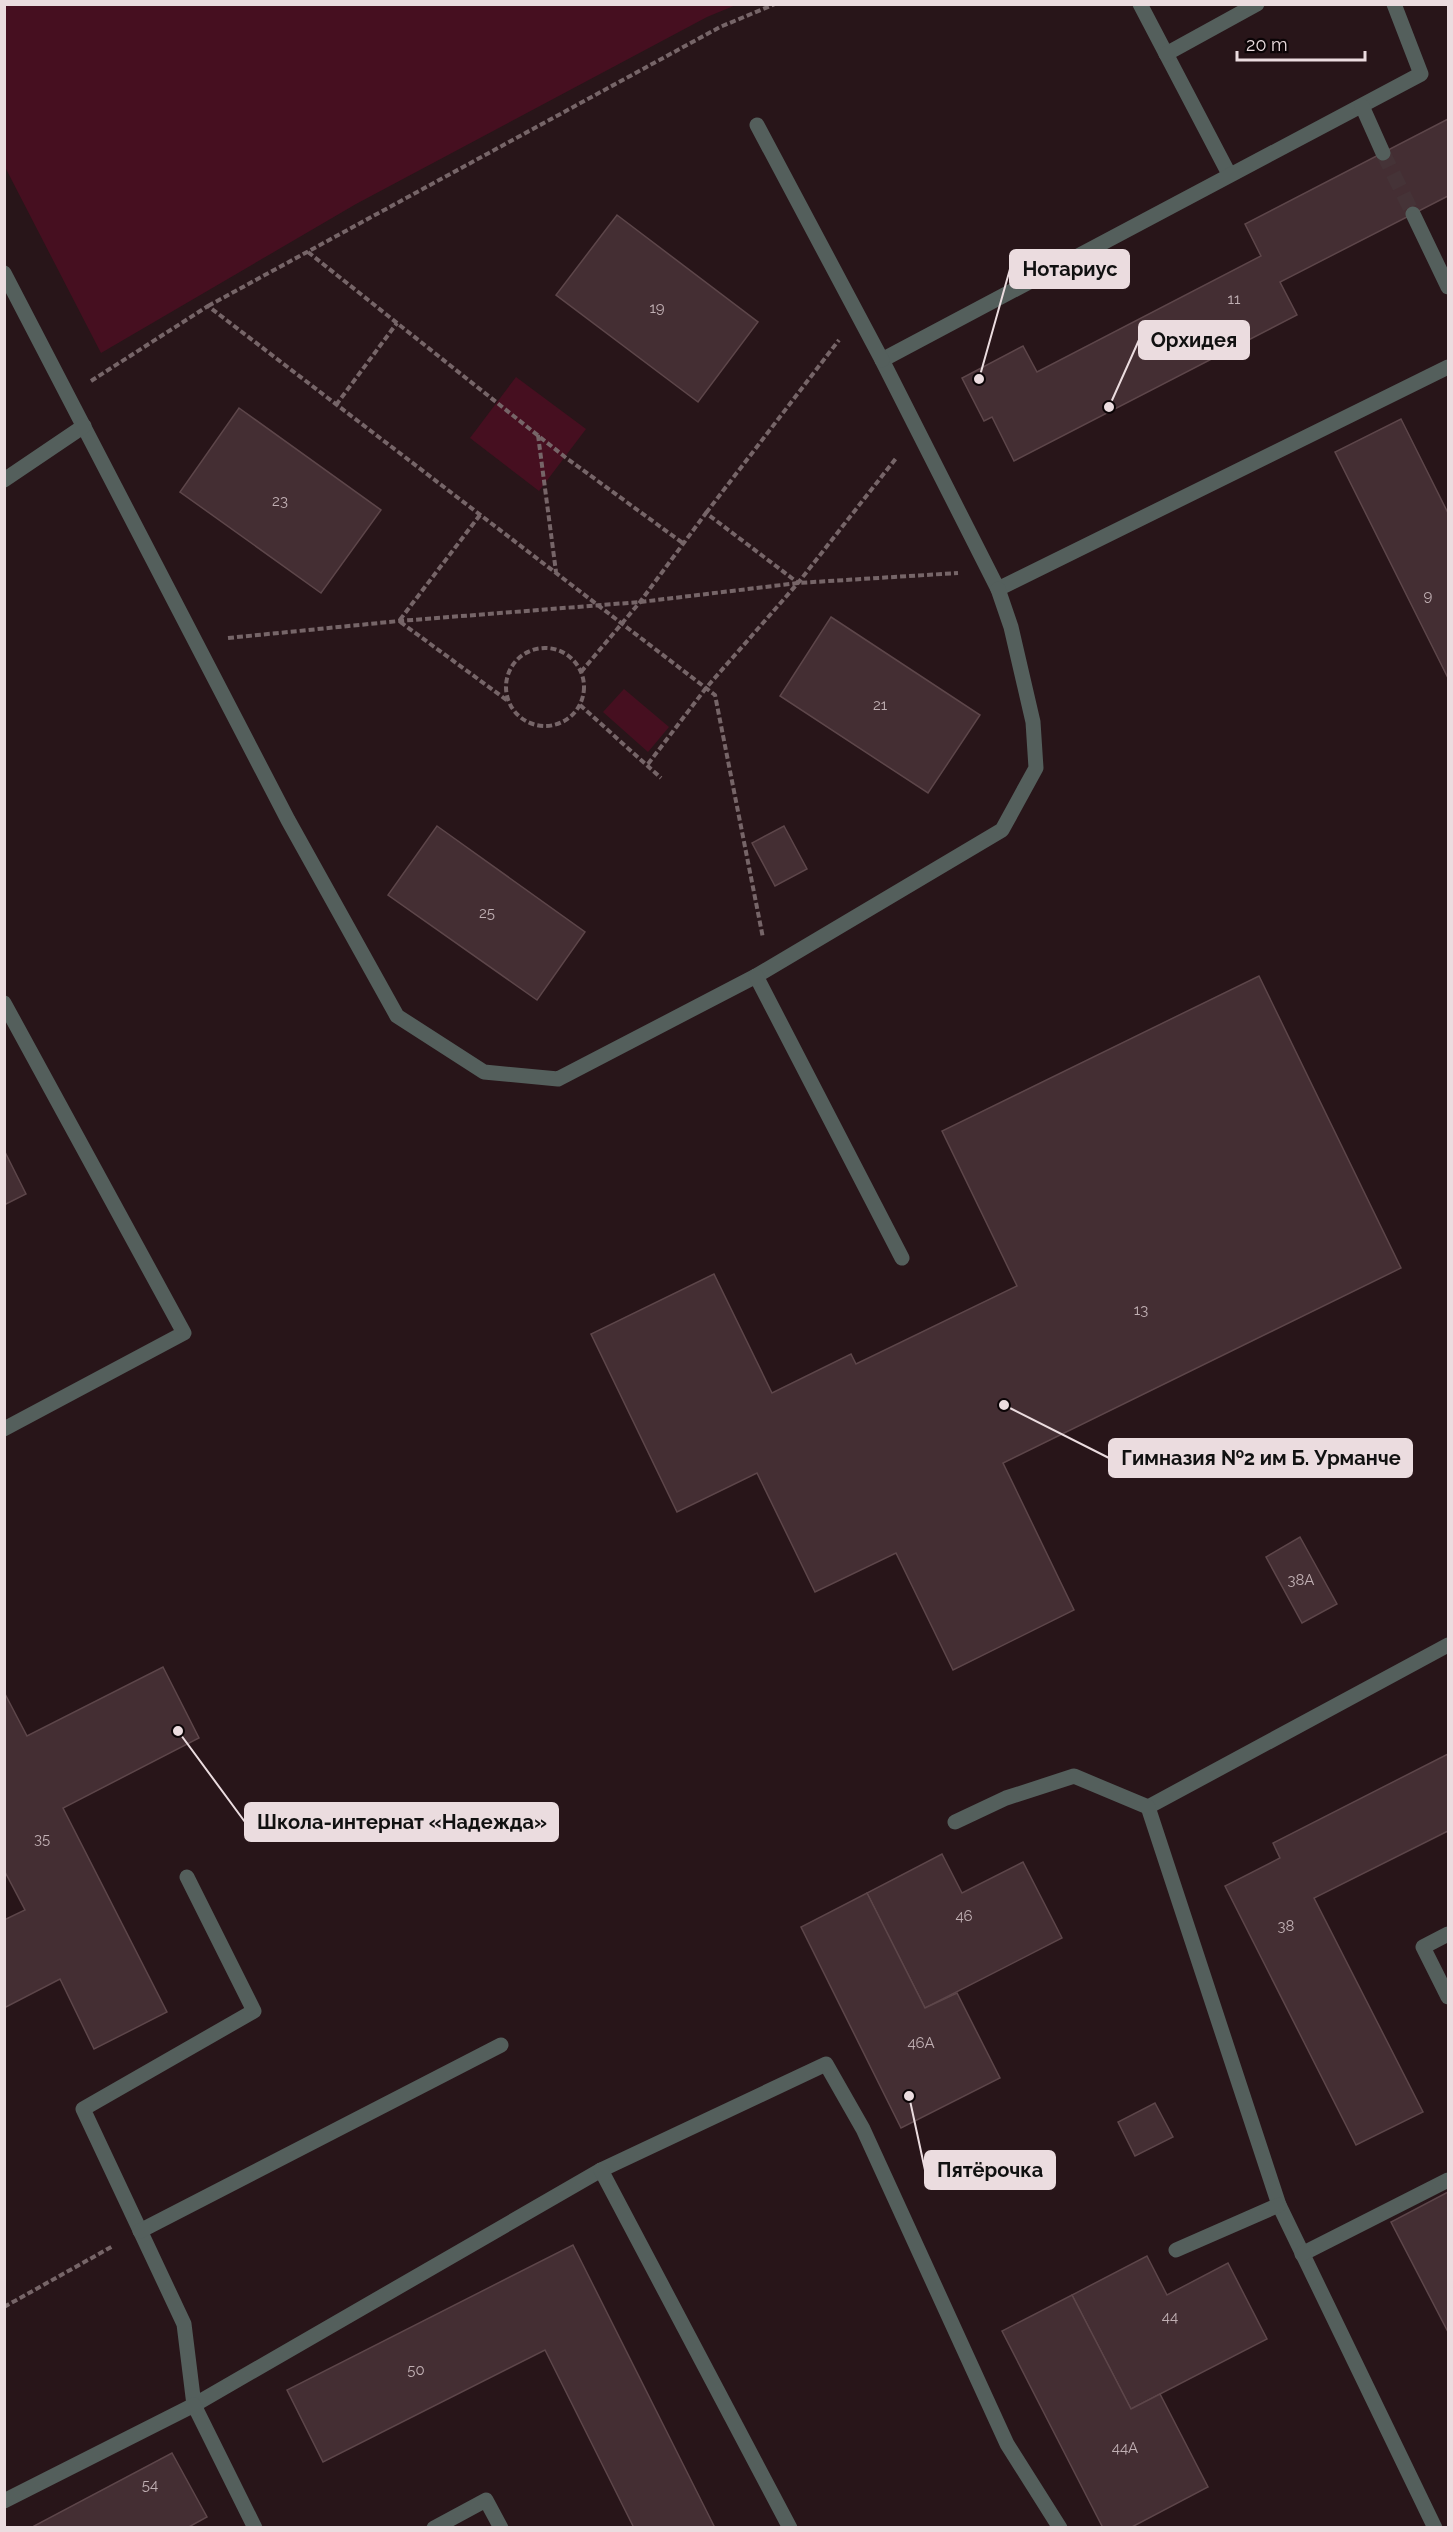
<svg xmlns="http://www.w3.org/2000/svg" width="1453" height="2532" font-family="Raleway,sans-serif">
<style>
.green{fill:#460f20}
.building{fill:#442e33;stroke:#5d464a;stroke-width:1.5}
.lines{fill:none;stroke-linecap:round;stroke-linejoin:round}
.minor-tunnel{stroke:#453337;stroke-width:15;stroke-dasharray:15 8;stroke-linecap:butt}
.path{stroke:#766568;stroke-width:4;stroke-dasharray:6 3;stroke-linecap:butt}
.minor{stroke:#545f5c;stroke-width:15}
.labels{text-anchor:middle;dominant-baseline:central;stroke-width:4.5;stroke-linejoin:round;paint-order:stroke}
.number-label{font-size:15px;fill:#c1b0b4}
.leader{fill:none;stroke:#ebdcdf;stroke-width:2}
.callout-dot{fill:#ebdcdf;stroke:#0b0406;stroke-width:2}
.callout{fill:#ebdcdf;stroke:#ebdcdf;stroke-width:2}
.callout-label{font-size:20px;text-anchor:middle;font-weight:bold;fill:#111}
</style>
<rect width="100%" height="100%" fill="#281519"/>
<g class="green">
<path d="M5,4H736V5L707,17L356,204L101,353L5,167Z"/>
<path d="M516,377L586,429L539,491L470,438Z"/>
<path d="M624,689L669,727L648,752L603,712Z"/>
</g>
<g class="building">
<path d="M1448,119V196L1280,282L1297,315L1014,461L992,417L984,421L962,378L1023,346L1037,372L1261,256L1245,224Z"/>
<path d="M617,215L758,322L698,402L556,295Z"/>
<path d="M239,408L381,510L321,593L180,492Z"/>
<path d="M1401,419L1448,513V678L1335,452Z"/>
<path d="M831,617L980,715L928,793L780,696Z"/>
<path d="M437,826L585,932L537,1000L388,895Z"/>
<path d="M784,826L807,869L775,886L752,843Z"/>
<path d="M1259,976L1401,1268L1003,1463L1074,1610L953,1670L896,1553L815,1592L757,1473L677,1512L591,1334L714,1274L772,1393L851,1354L856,1364L1017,1286L942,1131Z"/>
<path d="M4,1150L26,1194L4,1205Z"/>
<path d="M1300,1537L1337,1604L1302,1623L1266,1557Z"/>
<path d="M163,1667L199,1738L63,1808L167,2012L94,2049L60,1979L4,2008V1920L25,1910L4,1870V1692L27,1736Z"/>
<path d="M1448,1754V1831L1314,1898L1423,2112L1356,2145L1225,1886L1280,1858L1273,1843Z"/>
<path d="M942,1854L962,1893L1023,1862L1062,1938L925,2008L867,1893Z"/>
<path d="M867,1893L925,2008L957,1993L1000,2078L901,2128L801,1927Z"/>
<path d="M1155,2103L1173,2137L1135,2156L1118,2122Z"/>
<path d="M1448,2192V2332L1391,2222Z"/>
<path d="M573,2245L715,2528H634L545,2350L323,2462L287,2390Z"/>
<path d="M1147,2256L1167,2295L1228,2263L1267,2339L1131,2409L1072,2295Z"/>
<path d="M1072,2295L1131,2409L1160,2394L1208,2487L1130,2528H1103L1002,2331Z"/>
<path d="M172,2453L207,2517L187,2528H35L34,2526Z"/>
</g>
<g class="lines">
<path class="minor-tunnel" d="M1383,153L1413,214"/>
<g class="path">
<path d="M308,252L565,457L684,544"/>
<path d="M208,306L720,27L775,4"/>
<path d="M91,381L208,306L715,695L763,938"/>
<path d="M336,405L397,323"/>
<path d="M538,435L556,572"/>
<path d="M706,513L839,340"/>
<path d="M480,515L399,621L508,701"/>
<path d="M228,638L399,621L640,602L798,583L958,573"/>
<circle cx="545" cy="687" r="39"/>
<path d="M581,672L640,602L706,513L797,582"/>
<path d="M580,705L661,778"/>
<path d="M648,764L706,688L798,583L897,457"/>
<path d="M4,2307L113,2246"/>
</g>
<g class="minor">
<path d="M1140,4L1229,174"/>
<path d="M1394,4L1421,74L882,360L998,589L1448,367"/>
<path d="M1166,54L1257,4"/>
<path d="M1362,106L1383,153"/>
<path d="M757,125L882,360"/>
<path d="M1413,214L1448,287"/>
<path d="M4,273L288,820L397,1016L484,1072L558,1079L756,976L1002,830L1036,768L1033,722L1011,627L998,589"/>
<path d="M4,480L84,426"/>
<path d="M756,976L902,1258"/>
<path d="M4,1003L184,1333L4,1429"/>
<path d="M1148,1807L1448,1645"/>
<path d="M955,1822L1006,1798L1074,1776L1148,1807L1279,2205L1435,2528"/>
<path d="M187,1877L254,2011L83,2109L184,2324L194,2405L601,2170L826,2064L863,2129L1007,2444L1060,2528"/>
<path d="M1448,1934L1423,1947L1448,1997"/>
<path d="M601,2170L790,2528"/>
<path d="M140,2231L501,2045"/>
<path d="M1176,2250L1279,2205"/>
<path d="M1302,2254L1448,2180"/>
<path d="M4,2501L194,2405L255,2528"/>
<path d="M434,2528L486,2500L501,2528"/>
</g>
</g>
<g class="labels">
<g class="number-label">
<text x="1234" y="299">11</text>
<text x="657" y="308">19</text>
<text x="280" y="501">23</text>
<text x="1428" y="596">9</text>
<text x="880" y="705">21</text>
<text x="487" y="913">25</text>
<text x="1141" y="1310">13</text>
<text x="1301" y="1580">38А</text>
<text x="42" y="1839">35</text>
<text x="964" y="1916">46</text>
<text x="1286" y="1926">38</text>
<text x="921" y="2043">46А</text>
<text x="1170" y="2317">44</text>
<text x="416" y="2370">50</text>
<text x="1125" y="2448">44А</text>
<text x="150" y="2485">54</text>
</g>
</g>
<path class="leader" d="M979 379L1010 269M1109 407L1139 340M1004 1405L1109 1458M178 1731L245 1822M909 2096L925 2170"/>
<g class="callout-dot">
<circle cx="979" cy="379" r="6"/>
<circle cx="1109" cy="407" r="6"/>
<circle cx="1004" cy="1405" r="6"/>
<circle cx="178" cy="1731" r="6"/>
<circle cx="909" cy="2096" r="6"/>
</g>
<g class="callout">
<rect x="1010" y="250" width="119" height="38" rx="6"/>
<rect x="1139" y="321" width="110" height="38" rx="6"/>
<rect x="1109" y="1439" width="303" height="38" rx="6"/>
<rect x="245" y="1803" width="313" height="38" rx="6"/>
<rect x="925" y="2151" width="130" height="38" rx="6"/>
</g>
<g class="callout-label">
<text x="1070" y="276">Нотариус</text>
<text x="1194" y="347">Орхидея</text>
<text x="1261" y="1465">Гимназия №2 им Б. Урманче</text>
<text x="402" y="1829">Школа-интернат «Надежда»</text>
<text x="990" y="2177">Пятёрочка</text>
</g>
<rect width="1453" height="2532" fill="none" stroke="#ebdcdf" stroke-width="12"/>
<path d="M1237 51v9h128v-9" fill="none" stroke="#ebdcdf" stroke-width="3"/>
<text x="1246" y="51" font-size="18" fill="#ebdcdf" stroke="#0b0406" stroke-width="4.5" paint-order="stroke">20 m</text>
</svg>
